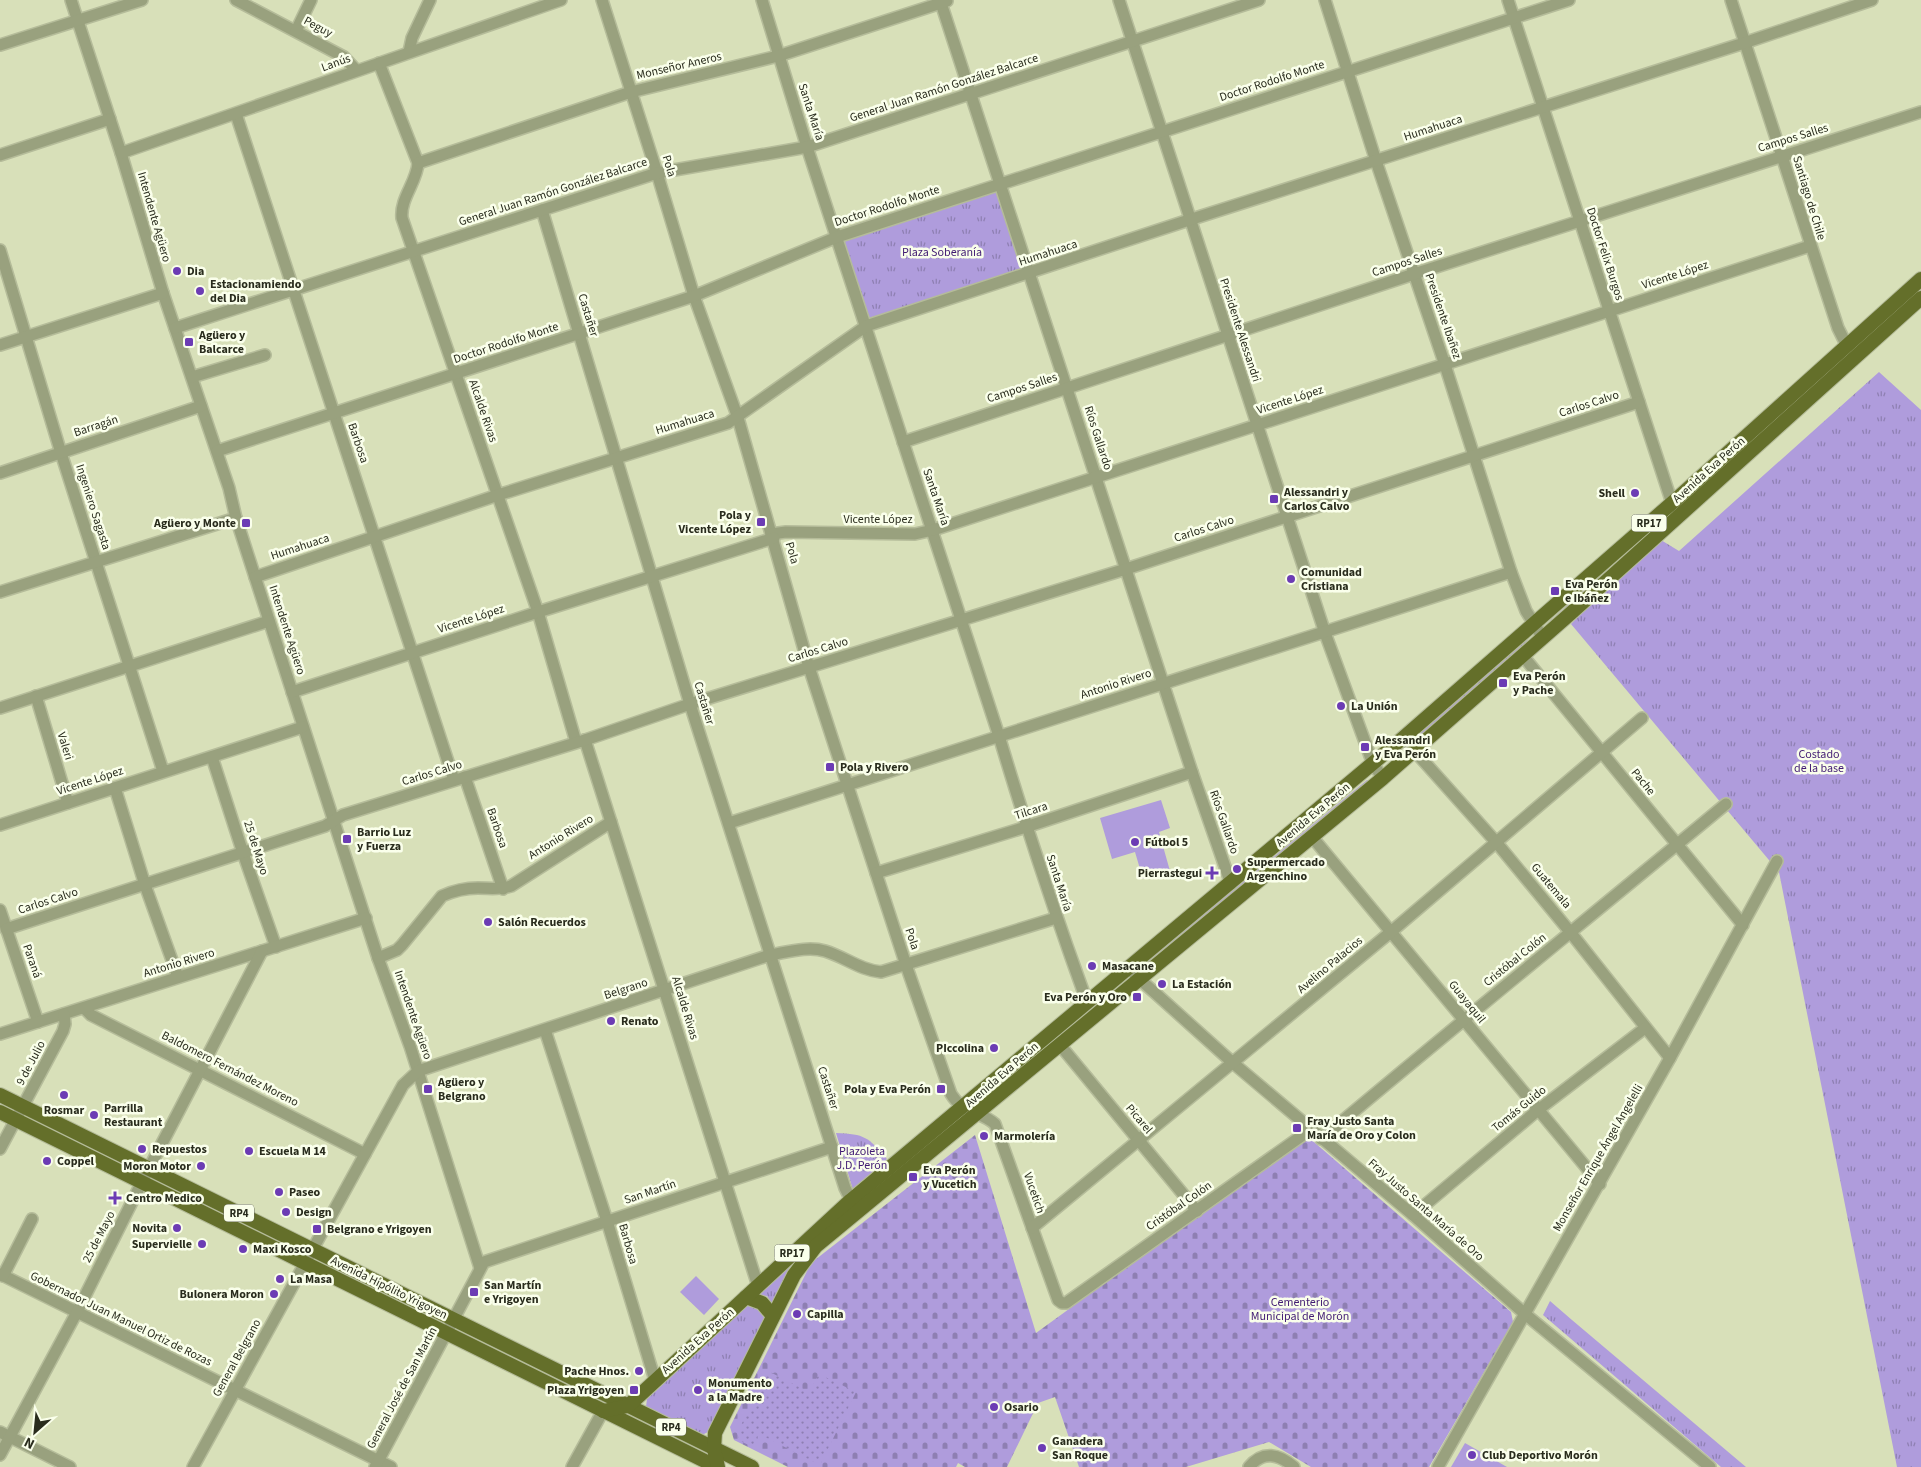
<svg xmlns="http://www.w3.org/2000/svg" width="1921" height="1467" font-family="'Source Sans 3',sans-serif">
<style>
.grass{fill:url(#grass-tufts)}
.cemetery{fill:url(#cemetery-stones)}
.garden{fill:url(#garden-dots)}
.pitch{fill:#af9cdc}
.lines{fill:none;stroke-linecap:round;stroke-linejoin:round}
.minor-casing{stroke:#b5bc9a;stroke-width:14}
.major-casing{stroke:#b5bc9a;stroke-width:16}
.minor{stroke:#99a17e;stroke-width:11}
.major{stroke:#646f2a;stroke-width:14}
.poi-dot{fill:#6c3cb4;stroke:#faffeb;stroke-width:2}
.labels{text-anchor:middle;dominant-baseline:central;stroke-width:5;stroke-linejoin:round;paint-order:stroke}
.shield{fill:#faffeb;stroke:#686b5b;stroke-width:1}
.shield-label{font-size:11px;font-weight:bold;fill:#292c1d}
.street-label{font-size:12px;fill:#292c1d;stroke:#faffeb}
.park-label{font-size:12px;fill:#411b73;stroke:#faffeb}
.poi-label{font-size:12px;font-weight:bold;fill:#292c1d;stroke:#faffeb;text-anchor:start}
</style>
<defs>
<pattern id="grass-tufts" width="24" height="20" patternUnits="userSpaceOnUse" patternTransform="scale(1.25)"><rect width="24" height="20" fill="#af9cdc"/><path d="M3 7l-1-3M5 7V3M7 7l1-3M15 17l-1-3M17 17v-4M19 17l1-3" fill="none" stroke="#8e7fb2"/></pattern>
<pattern id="cemetery-stones" width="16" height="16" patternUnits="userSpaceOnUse" patternTransform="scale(1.25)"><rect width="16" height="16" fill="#af9cdc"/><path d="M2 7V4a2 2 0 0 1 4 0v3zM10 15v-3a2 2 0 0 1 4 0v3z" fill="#8e7fb2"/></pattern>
<pattern id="garden-dots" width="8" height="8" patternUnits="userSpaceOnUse" patternTransform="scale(1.25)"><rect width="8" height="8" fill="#af9cdc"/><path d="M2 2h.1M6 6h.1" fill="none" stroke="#8e7fb2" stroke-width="1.8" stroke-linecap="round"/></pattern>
</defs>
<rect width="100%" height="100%" fill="#d8e0b9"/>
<g class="grass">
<path d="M999,184L1030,274L866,326L837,237Z"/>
<path d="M1879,372L1921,410V1467H1897L1779,872L1571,624L1656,537L1679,551Z"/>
<path d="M1664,518L1665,520L1551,622L1550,621Z"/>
<path d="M1527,640L1529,642L1417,739L1415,736Z"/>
<path d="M1367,780L1369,781L1141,970L1139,968Z"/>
<path d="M957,1121L855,1206L773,1305L767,1296L759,1295L854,1204Z"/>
<path d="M836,1133C865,1134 868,1137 887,1159L853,1190Z"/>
<path d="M159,1181L303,1251L302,1254L157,1184Z"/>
<path d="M1550,1301L1572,1320L1746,1467H1721L1543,1315Z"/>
<path d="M749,1304L758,1306L767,1318L708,1432L702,1435L646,1407L647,1399Z"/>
</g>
<path class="cemetery" d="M975,1135L1036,1333L1307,1136L1511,1312L1513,1322L1429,1467H1311L1269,1442L1186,1467H1079L1055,1397L1038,1403L1007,1467H965L958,1463L956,1467H788L734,1440L730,1427L811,1263Z"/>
<path class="garden" d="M768,1371L809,1392L819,1374L856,1392L820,1465L759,1434L753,1447L740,1441L737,1433Z"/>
<g class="pitch">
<path d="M1161,800L1170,828L1159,832L1170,871L1143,879L1135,852L1112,859L1100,818Z"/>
<path d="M696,1276L719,1299L704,1315L680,1292Z"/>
<path d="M1465,1443L1507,1467H1451Z"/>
</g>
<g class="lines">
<g class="minor-casing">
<g id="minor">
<path d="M71,0L121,153L163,293L229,488L236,518L378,958L410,1046L480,1268"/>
<path d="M236,0L344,57L356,70"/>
<path d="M602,0L657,173L694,296L738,418L809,667L906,965L951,1094C963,1114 981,1111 995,1124L1058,1300L1062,1303H1066L1310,1130"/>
<path d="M762,0L807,147L999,736C1026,826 1055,914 1087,1002"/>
<path d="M940,0L1192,772L1231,884"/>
<path d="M1119,0L1325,633L1373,764L1383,778"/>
<path d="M1325,0L1376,161L1445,365L1511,572L1526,611L1543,638"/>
<path d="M1508,0L1672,503L1677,508"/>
<path d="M1731,0L1838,328L1847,346"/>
<path d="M296,31L311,0"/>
<path d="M0,45L142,0"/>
<path d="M409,52L412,38L430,0"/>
<path d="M379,63L418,163C417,182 400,198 402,218L538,612L576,742"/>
<path d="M236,114L454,780"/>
<path d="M121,153C268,103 414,50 561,0"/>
<path d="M0,155L110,119"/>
<path d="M418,163L631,92L778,56L947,1"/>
<path d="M542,210L690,704L845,1188L851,1200"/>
<path d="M0,250L61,453L163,771"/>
<path d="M175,328L657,173L807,147L1259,0"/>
<path d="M0,345L163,293"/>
<path d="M192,377L265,355"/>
<path d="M903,442L1414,274L1921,112"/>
<path d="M217,451L694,296L837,237L1569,0"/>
<path d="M0,473L201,406"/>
<path d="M771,534L786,532L915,534L933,530L1810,246"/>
<path d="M255,577L498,495L728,423L866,326L1189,220L1744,43L1872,0"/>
<path d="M0,592L236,518"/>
<path d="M1523,656L1743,925"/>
<path d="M292,692L538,612L774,538"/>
<path d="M36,696L68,803"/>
<path d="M0,708L269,621"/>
<path d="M1403,738L1496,842L1571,933L1670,1058"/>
<path d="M585,740L758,1286"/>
<path d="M212,757L243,853L276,947"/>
<path d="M465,777L503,889"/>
<path d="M115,788L145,885L178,977"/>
<path d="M729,823L1511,572"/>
<path d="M0,825L303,727"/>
<path d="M1313,838L1600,1184"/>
<path d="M876,873L1026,827L1192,772"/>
<path d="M0,910L38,1022"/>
<path d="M6,929L325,826L343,815L585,740L690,704L1126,569L1639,402"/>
<path d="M378,958L397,950L402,945L442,896C453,891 466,888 478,888C490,888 500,890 511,886L611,822"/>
<path d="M1134,974L1233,1063L1413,1215L1525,1314L1710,1467"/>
<path d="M84,1008L91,1015L365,1154"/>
<path d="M545,1030L607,1221L655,1380"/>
<path d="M0,1034L366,918"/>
<path d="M1060,1045L1197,1211"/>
<path d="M1321,1139C1455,1026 1591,916 1726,804"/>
<path d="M0,1149L63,1031L65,1024L64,1014"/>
<path d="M1413,1215L1538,1110L1645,1028"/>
<path d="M1032,1228L1392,931L1642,718"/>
<path d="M0,1274L391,1467"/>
<path d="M3,1276L32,1219"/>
<path d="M0,1432L70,1467"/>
<path d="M0,1455L77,1312L142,1182L262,951"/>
<path d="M193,1467L403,1085L418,1071L770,955C788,952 808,946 825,951C845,957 860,970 881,972L1056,918"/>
<path d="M375,1467L484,1262L832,1147"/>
<path d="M572,1467L603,1411"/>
<path d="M1249,1467C1263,1450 1279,1454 1294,1467"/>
<path d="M1438,1467L1670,1058L1777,861"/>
</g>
</g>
<g class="major-casing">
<g id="major">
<path d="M0,1095L752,1467"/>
<path d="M0,1112L717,1467"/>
<path d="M746,1297L762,1303L773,1316"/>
<path d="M603,1411L628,1406L851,1200L1403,738L1672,503L1921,279"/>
<path d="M718,1467L714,1449L715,1433L794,1275L816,1246L1383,778L1571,613L1921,298"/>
</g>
</g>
<use href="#minor" class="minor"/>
<use href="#major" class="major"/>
</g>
<g class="poi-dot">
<circle cx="177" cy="271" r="5"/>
<circle cx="200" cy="291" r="5"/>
<rect x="184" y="337" width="10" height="10" rx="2.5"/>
<circle cx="1635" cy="493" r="5"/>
<rect x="1269" y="494" width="10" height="10" rx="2.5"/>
<rect x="756" y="517" width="10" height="10" rx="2.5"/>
<rect x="241" y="518" width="10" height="10" rx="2.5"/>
<circle cx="1291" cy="579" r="5"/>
<rect x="1550" y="586" width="10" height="10" rx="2.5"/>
<rect x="1498" y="678" width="10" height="10" rx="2.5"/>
<circle cx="1341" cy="706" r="5"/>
<rect x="1360" y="742" width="10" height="10" rx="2.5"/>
<rect x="825" y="762" width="10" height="10" rx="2.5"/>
<rect x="342" y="834" width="10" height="10" rx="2.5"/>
<circle cx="1135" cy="842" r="5"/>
<circle cx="1237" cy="869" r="5"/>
<path d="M1209.5 865.5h5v5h5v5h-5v5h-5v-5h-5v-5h5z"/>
<circle cx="488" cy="922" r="5"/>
<circle cx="1092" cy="966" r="5"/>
<circle cx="1162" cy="984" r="5"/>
<rect x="1132" y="992" width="10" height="10" rx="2.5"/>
<circle cx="611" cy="1021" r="5"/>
<circle cx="994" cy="1048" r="5"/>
<rect x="423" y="1084" width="10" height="10" rx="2.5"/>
<rect x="936" y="1084" width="10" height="10" rx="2.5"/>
<circle cx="64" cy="1095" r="5"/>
<circle cx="94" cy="1115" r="5"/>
<rect x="1292" y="1123" width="10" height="10" rx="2.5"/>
<circle cx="984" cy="1136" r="5"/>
<circle cx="142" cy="1149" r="5"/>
<circle cx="249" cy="1151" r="5"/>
<circle cx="47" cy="1161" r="5"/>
<circle cx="201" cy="1166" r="5"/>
<rect x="908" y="1172" width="10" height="10" rx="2.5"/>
<circle cx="279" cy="1192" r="5"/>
<path d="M112.5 1190.5h5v5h5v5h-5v5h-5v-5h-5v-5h5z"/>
<circle cx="286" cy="1212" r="5"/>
<circle cx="177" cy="1228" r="5"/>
<rect x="312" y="1224" width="10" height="10" rx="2.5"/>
<circle cx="202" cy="1244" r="5"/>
<circle cx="243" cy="1249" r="5"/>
<circle cx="280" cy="1279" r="5"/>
<rect x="469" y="1287" width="10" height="10" rx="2.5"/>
<circle cx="274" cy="1294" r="5"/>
<circle cx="797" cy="1314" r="5"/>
<circle cx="639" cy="1371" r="5"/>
<rect x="629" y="1385" width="10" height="10" rx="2.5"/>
<circle cx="698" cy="1390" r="5"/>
<circle cx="994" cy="1407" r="5"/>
<circle cx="1042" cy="1448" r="5"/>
<circle cx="1472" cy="1455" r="5"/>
</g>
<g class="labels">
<g class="shield">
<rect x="1631.5" y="514.5" width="35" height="17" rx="4"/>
<rect x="224" y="1204.5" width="30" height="17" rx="4"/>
<rect x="774.5" y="1244.5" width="35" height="17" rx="4"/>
<rect x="656" y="1418.5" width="30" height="17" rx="4"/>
</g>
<g class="shield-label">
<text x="1649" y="523">RP17</text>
<text x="239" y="1213">RP4</text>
<text x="792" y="1253">RP17</text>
<text x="671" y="1427">RP4</text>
</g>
<g class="street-label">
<text transform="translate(318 27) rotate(28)">Peguy</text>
<text transform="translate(336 63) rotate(-20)">Lanús</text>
<text transform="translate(679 66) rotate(-13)">Monseñor Aneros</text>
<text transform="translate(1272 81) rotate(-18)">Doctor Rodolfo Monte</text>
<text transform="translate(944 88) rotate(-18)">General Juan Ramón González Balcarce</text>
<text transform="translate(811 112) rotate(72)">Santa María</text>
<text transform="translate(1433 128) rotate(-18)">Humahuaca</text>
<text transform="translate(1793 138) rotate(-17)">Campos Salles</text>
<text transform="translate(669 166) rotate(73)">Pola</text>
<text transform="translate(553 192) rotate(-18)">General Juan Ramón González Balcarce</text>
<text transform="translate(1809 198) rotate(73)">Santiago de Chile</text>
<text transform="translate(887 206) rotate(-18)">Doctor Rodolfo Monte</text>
<text transform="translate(154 217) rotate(74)">Intendente Agüero</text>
<text transform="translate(1048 253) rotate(-18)">Humahuaca</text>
<text transform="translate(1605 254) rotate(72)">Doctor Felix Burgos</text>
<text transform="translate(1407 262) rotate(-18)">Campos Salles</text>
<text transform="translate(1675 275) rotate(-18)">Vicente López</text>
<text transform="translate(588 315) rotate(73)">Castañer</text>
<text transform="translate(1443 316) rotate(71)">Presidente Ibañez</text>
<text transform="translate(1240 330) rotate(72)">Presidente Alessandri</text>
<text transform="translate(506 343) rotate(-18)">Doctor Rodolfo Monte</text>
<text transform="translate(1022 388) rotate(-18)">Campos Salles</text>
<text transform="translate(1290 400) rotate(-18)">Vicente López</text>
<text transform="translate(1589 404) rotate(-18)">Carlos Calvo</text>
<text transform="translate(483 411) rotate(71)">Alcalde Rivas</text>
<text transform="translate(685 422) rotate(-17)">Humahuaca</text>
<text transform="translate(96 426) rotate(-18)">Barragán</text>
<text transform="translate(1098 438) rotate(72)">Ríos Gallardo</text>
<text transform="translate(358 443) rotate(71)">Barbosa</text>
<text transform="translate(1709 470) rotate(-42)">Avenida Eva Perón</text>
<text transform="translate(936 497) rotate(71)">Santa María</text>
<text transform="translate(93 507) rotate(72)">Ingeniero Sagasta</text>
<text x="878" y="519">Vicente López</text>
<text transform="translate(1204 529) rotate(-18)">Carlos Calvo</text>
<text transform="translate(300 547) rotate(-18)">Humahuaca</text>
<text transform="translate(792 553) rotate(74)">Pola</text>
<text transform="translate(471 619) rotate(-18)">Vicente López</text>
<text transform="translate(287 630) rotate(72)">Intendente Agüero</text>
<text transform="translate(818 650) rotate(-17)">Carlos Calvo</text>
<text transform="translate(1116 684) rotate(-18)">Antonio Rivero</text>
<text transform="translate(704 703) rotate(73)">Castañer</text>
<text transform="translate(65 746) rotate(73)">Valeri</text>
<text transform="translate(432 773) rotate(-17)">Carlos Calvo</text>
<text transform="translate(90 781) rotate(-18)">Vicente López</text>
<text transform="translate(1643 782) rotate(51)">Pache</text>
<text transform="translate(1031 811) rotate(-18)">Tilcara</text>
<text transform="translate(1313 815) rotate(-40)">Avenida Eva Perón</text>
<text transform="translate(1224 822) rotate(71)">Ríos Gallardo</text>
<text transform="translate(497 828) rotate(71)">Barbosa</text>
<text transform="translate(561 837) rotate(-32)">Antonio Rivero</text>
<text transform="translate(256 848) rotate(72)">25 de Mayo</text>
<text transform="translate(1059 883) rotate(72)">Santa María</text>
<text transform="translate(1551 886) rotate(50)">Guatemala</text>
<text transform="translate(48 901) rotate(-18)">Carlos Calvo</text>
<text transform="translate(912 939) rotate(72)">Pola</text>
<text transform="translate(1515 960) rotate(-39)">Cristóbal Colón</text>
<text transform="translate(32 961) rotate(71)">Paraná</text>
<text transform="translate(179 963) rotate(-17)">Antonio Rivero</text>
<text transform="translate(1330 965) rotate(-40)">Avelino Palacios</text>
<text transform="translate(626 989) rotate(-18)">Belgrano</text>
<text transform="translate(1467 1002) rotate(51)">Guayaquil</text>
<text transform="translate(685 1008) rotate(73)">Alcalde Rivas</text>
<text transform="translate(413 1015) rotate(71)">Intendente Agüero</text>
<text transform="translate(31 1063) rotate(-62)">9 de Julio</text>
<text transform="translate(230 1069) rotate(27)">Baldomero Fernández Moreno</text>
<text transform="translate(1002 1075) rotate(-41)">Avenida Eva Perón</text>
<text transform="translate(828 1088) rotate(72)">Castañer</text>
<text transform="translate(1519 1109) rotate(-39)">Tomás Guido</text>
<text transform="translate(1139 1119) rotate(50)">Picarel</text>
<text transform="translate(1598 1158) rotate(-60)">Monseñor Enrique Ángel Angelelli</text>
<text transform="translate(650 1192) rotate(-19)">San Martín</text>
<text transform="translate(1034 1193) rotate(71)">Vucetich</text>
<text transform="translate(1179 1206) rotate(-35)">Cristóbal Colón</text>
<text transform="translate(1426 1210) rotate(41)">Fray Justo Santa María de Oro</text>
<text transform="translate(99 1237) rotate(-63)">25 de Mayo</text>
<text transform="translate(628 1244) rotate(74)">Barbosa</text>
<text transform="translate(389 1288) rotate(26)">Avenida Hipólito Yrigoyen</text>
<text transform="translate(121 1319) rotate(26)">Gobernador Juan Manuel Ortiz de Rozas</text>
<text transform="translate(698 1341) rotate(-42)">Avenida Eva Perón</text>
<text transform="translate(237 1358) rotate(-61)">General Belgrano</text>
<text transform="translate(402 1388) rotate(-62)">General José de San Martín</text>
</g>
<g class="park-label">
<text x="942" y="252">Plaza Soberanía</text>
<text x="1819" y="754">Costado<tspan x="1819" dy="14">de la base</tspan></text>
<text x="862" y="1151">Plazoleta<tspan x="862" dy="14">J.D. Perón</tspan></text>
<text x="1300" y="1302">Cementerio<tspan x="1300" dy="14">Municipal de Morón</tspan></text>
</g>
<g class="poi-label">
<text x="187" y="271">Dia</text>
<text x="210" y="284">Estacionamiendo<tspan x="210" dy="14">del Dia</tspan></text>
<text x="199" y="335">Agüero y<tspan x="199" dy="14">Balcarce</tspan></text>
<text x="1284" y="492">Alessandri y<tspan x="1284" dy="14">Carlos Calvo</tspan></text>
<text x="1625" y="493" text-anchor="end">Shell</text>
<text x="751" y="515" text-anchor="end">Pola y<tspan x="751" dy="14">Vicente López</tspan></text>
<text x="236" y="523" text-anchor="end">Agüero y Monte</text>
<text x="1301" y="572">Comunidad<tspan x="1301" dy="14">Cristiana</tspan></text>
<text x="1565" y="584">Eva Perón<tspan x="1565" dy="14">e Ibáñez</tspan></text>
<text x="1513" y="676">Eva Perón<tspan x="1513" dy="14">y Pache</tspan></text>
<text x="1351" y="706">La Unión</text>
<text x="1375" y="740">Alessandri<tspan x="1375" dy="14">y Eva Perón</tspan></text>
<text x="840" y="767">Pola y Rivero</text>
<text x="357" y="832">Barrio Luz<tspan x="357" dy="14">y Fuerza</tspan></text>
<text x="1145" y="842">Fútbol 5</text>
<text x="1247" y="862">Supermercado<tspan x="1247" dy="14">Argenchino</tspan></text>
<text x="1202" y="873" text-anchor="end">Pierrastegui</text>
<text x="498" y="922">Salón Recuerdos</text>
<text x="1102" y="966">Masacane</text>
<text x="1172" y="984">La Estación</text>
<text x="1127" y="997" text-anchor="end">Eva Perón y Oro</text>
<text x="621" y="1021">Renato</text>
<text x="984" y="1048" text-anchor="end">PIccolina</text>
<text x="438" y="1082">Agüero y<tspan x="438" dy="14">Belgrano</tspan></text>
<text x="931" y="1089" text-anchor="end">Pola y Eva Perón</text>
<text x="104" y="1108">Parrilla<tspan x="104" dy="14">Restaurant</tspan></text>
<text x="64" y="1110" text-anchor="middle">Rosmar</text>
<text x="1307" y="1121">Fray Justo Santa<tspan x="1307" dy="14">María de Oro y Colon</tspan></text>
<text x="994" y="1136">Marmolería</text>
<text x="152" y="1149">Repuestos</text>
<text x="259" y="1151">Escuela M 14</text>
<text x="57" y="1161">Coppel</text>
<text x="191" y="1166" text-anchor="end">Moron Motor</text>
<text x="923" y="1170">Eva Perón<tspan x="923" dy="14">y Vucetich</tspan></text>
<text x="289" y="1192">Paseo</text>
<text x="126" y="1198">Centro Medico</text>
<text x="296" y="1212">Design</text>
<text x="167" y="1228" text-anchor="end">Novita</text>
<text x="327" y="1229">Belgrano e Yrigoyen</text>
<text x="192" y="1244" text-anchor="end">Supervielle</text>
<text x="253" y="1249">Maxi Kosco</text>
<text x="290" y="1279">La Masa</text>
<text x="484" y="1285">San Martín<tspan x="484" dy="14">e Yrigoyen</tspan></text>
<text x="264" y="1294" text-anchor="end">Bulonera Moron</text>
<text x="807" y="1314">Capilla</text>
<text x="629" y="1371" text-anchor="end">Pache Hnos.</text>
<text x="708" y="1383">Monumento<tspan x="708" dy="14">a la Madre</tspan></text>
<text x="624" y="1390" text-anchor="end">Plaza Yrigoyen</text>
<text x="1004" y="1407">Osario</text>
<text x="1052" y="1441">Ganadera<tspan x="1052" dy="14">San Roque</tspan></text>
<text x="1482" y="1455">Club Deportivo Morón</text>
</g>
</g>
<g transform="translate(35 1432) rotate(207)" stroke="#faffeb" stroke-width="4" paint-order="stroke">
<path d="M0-4L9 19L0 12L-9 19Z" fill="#292c1d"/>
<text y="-8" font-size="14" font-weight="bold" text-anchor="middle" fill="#292c1d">N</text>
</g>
</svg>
